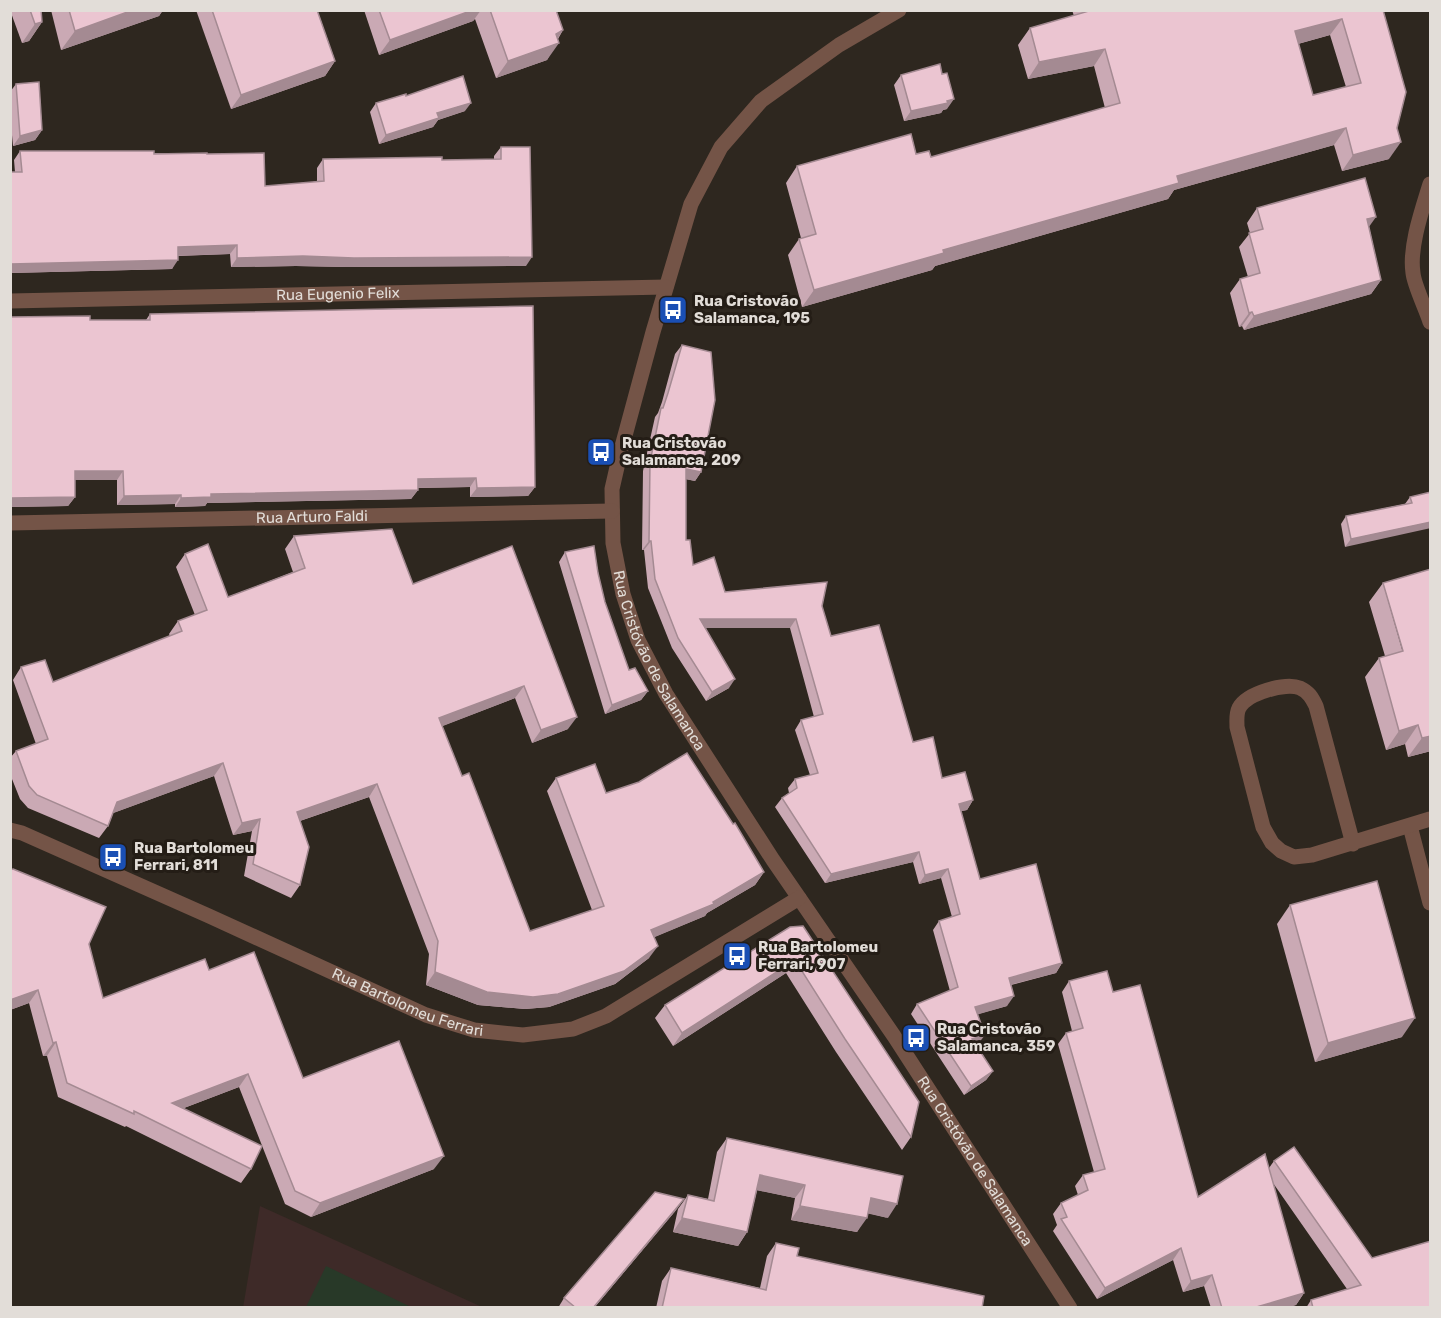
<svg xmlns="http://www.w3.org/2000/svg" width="1441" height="1318" font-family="Rubik,sans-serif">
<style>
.industrial{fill:#3e2a28}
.pitch{fill:#283928}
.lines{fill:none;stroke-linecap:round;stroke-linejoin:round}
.minor{stroke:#745447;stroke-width:15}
.wall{fill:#caa9b4;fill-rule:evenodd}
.shaded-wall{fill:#a48a92}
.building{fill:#ebc5d1;stroke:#a48a92;stroke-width:1.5;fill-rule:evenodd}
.labels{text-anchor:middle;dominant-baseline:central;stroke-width:6;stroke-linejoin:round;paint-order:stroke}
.street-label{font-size:15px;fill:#e2ddd8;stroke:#241d16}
.poi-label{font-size:15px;font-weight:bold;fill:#e2ddd8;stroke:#241d16;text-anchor:start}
</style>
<rect width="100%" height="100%" fill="#2e271f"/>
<path class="industrial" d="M260,1206L482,1307L243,1308Z"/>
<path class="pitch" d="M326,1266L411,1307H306Z"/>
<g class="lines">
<g class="minor">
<path id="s1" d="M899,10L839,45L761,101L721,147L691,204L653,332L620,454L612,489L613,543L623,594L638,640L666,694L773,860L894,1036L1070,1308"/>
<path d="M1430,184C1422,210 1409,247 1413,273C1414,285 1426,309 1430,322"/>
<path id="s2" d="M10,301L666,287"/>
<path id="s3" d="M10,523L612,511"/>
<path d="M1410,826L1430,903"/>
<path id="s4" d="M10,830L22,833L209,916L426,1015L474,1030L523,1035L573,1029L606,1016L799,898"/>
<path d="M1353,844L1316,706C1312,698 1309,692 1300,688C1286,682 1247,693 1239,708C1236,714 1237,720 1237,727L1263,827L1272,843L1281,851L1294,857L1312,855L1430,819"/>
</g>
</g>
<g class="wall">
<path d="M10,10H41L42,22L29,41L22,43Z"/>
<path d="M51,10H163L159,16L61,50Z"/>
<path d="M196,10H317L335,61L325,76L231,109Z"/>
<path d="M364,10H556L563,30L558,39L547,60L496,78L475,19L473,21L379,55Z"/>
<path d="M1072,10H1383L1389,159L1342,171L1334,145L1174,190L1168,199L935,266L932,270L802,307L788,255L799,239L801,238L786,183L797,166L916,154L931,157L1105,108L1094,66L1028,79L1018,45L1030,28L1074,16ZM1330,35L1346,87L1313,95L1298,44Z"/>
<path d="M901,75L947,109L943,110L941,113L904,121L894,85Z"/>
<path d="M16,84L42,130L35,140L13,146L10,114V92Z"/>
<path d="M406,96L465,111L438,120L433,127L379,144L370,112L376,103Z"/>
<path d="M501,147L526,266L347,267L296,266L231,267L230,254L178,256L172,269L10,273V172H15L14,160L20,151L207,154L265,186L317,182V168L323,159L442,160L494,159V156Z"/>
<path d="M1257,208L1369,227L1381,280L1371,294L1244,330L1242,326L1239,327L1230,293L1240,279L1248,277L1239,247L1250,233L1247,223Z"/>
<path d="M150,314L535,487L528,496L470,497V487L418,488V490L411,499L207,503L205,506L175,507V504L117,505V480H75V497L68,506L10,507V317L90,320H146Z"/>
<path d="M682,345L701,472L695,481L686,479V540L693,565L725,592L822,606L831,636L913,742L942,778L973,800L967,810L961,811L980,879L1062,963L1056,973L1011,985L1007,1006L978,1014V1044L976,1045L993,1071L986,1080L964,1095L911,1014L917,1004L950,991L933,930L939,921L952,917L941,878L919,884L913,862L825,883L775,807L782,798L789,793L788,788L795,779L810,775L795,730L801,720L814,717L790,628H706L729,688L706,701L672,648L648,588L644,550H642L643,471L655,417L658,413L662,402L675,354Z"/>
<path d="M1431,492L1345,547L1341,524L1346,516L1405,504L1410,497Z"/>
<path d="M294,536L413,584L512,546L568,729L532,743L515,698L442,726L462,776L530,931L592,910L547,791L556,778L606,793L764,872L755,885L707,913L705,916L654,937L649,958L615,984L549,1007L525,1009L478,1005L426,985L429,954L369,797L300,821V885L291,898L244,876L252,831L233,835L214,776L113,813L108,826L99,838L28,808L20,799L10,774V758L16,751L36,744L13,680L21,667L53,682L170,636L169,634L178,621L195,615L176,567L185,554L228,597L293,572L285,549Z"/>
<path d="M565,552L598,573L605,602L629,670L648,691L641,700L605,714L559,562Z"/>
<path d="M1383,583L1431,751L1408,757L1405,744L1386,750L1365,677L1379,658L1385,656L1369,602Z"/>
<path d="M1290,905L1402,1037L1315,1062L1277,924Z"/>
<path d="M790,927L911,1137L902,1150L836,1052L786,973L673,1046L655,1018L665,1005Z"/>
<path d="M89,944L103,998L209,970L303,1078L434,1169L311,1217L285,1204L239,1087L184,1108L251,1169L241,1183L126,1126L125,1127L58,1097L47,1056H43L29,1003L10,1010Z"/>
<path d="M1069,981L1113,992L1198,1197L1269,1168L1274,1161L1372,1258L1431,1308H1306L1311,1300L1347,1289L1273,1183L1304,1293L1296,1305L1285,1308H1211L1204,1286L1183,1292L1173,1260L1097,1299L1053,1231L1057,1225L1053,1214L1061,1203L1078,1195L1075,1186L1083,1175L1094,1172L1058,1044L1066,1033L1072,1031L1062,992Z"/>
<path d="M727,1138L888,1218L868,1213L857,1232L791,1220L795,1198L757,1190L747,1232L738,1246L673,1232L678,1209L688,1195L708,1199L717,1152Z"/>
<path d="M677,1209L594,1308H558L564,1298Z"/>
<path d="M776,1243L797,1256L982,1308H656L662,1281L671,1268L760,1288L767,1256Z"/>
</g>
<g class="shaded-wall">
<path d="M133,10H163L159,16L61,50L75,31Z"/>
<path d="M473,10H481L473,21L379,55L390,40Z"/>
<path d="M1342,19L1330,35L1283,48L1295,31Z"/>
<path d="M42,22L29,41L22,43L35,24Z"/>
<path d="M563,30L554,44L559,43L547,60L496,78L508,61L556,34Z"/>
<path d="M1105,49L1094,66L1028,79L1039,62Z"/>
<path d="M335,61L325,76L231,109L241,95Z"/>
<path d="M954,99L947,109L943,110L941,113L904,121L911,111Z"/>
<path d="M471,103L465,111L438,120L433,127L379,144L386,135L437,113Z"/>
<path d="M1346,128L1334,145L1174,190L1168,199L935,266L932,270L802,307L814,290L1177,176Z"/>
<path d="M42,130L35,140L13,146L20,136Z"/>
<path d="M1401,142L1389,159L1342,171L1353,155Z"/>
<path d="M1376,217L1366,231L1367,219Z"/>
<path d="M237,245L230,254L171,256L178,247Z"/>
<path d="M303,256L532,257L526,266L347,267L296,266L231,267L237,258Z"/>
<path d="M178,260L172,269L10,273V264Z"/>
<path d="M1381,280L1371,294L1244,330L1254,316Z"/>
<path d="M1252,312L1242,326L1239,327L1249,313Z"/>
<path d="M686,469L701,472L695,481L680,478Z"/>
<path d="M75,471H123L117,480H68Z"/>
<path d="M476,478L470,487L411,488L418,479Z"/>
<path d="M535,487L528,496L470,497L477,488Z"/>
<path d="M418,490L411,499L207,503L205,506L175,507L181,498L211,494Z"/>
<path d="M181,495L175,504L117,505L124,496Z"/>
<path d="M75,497L68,506L10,507V498Z"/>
<path d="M1431,522V528L1345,547L1351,539Z"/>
<path d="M649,541H651L644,550H642Z"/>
<path d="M700,619H796L790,628H694Z"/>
<path d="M735,679L729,688L706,701L712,692Z"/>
<path d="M524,686L515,698L430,731L439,718Z"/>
<path d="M648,691L641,700L605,714L612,705Z"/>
<path d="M577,717L568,729L532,743L541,730Z"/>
<path d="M1418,725L1405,744L1386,750L1399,731Z"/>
<path d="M1431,736V751L1408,757L1422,738Z"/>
<path d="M223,763L214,776L108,815L117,802Z"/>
<path d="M377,784L369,797L288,825L297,812Z"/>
<path d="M973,800L967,810L953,813L959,804Z"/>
<path d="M260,819L252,831L233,835L242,823Z"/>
<path d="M919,852L913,862L825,883L831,874Z"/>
<path d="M948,869L941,878L919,884L925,875Z"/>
<path d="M764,872L755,885L707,913L705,916L643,942L651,930L713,902Z"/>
<path d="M658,946L649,958L615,984L549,1007L525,1009L478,1005L426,985L435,972Z"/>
<path d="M795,960L786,973L673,1046L682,1033Z"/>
<path d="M1062,963L1056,973L1002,987L1009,978Z"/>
<path d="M38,990L29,1003L10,1010V1000Z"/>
<path d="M1014,996L1007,1006L969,1017L975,1007Z"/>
<path d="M1415,1018L1402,1037L1315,1062L1328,1043Z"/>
<path d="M985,1035L978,1044L966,1049L972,1039Z"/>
<path d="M56,1042L47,1056H43L53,1043Z"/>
<path d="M993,1071L986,1080L964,1095L971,1086Z"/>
<path d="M248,1074L239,1087L163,1116L172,1103Z"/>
<path d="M444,1156L434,1169L311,1217L320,1203Z"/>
<path d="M760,1175L805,1185L795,1198L751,1189Z"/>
<path d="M871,1198L897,1204L888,1218L861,1212Z"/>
<path d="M684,1199L677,1209L594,1308H593Z"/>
<path d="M800,1206L867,1218L857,1232L791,1220Z"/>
<path d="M682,1218L747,1232L738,1246L673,1232Z"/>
<path d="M1181,1248L1173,1260L1097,1299L1105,1288Z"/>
<path d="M1212,1275L1204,1286L1183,1292L1191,1281Z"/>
<path d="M1304,1293L1296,1305L1285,1308H1253Z"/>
</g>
<g class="building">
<path d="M30,10H41L42,22L35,24Z"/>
<path d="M69,10H133L75,31Z"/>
<path d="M212,10H317L335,61L241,95Z"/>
<path d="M379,10H473L390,40Z"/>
<path d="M490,10H556L563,30L556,34L559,43L508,61Z"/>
<path d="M1089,10H1383L1406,92L1397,128L1401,142L1353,155L1346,128L1177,176L1179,183L943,250L944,253L814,290L799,239L816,234L797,166L911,134L916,154L929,151L931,157L1120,103L1105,49L1039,62L1030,28L1089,11ZM1342,19L1361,83L1313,95L1295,31Z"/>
<path d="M940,64L942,74L947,73L954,99L947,101L948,103L911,111L901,75Z"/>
<path d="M463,76L471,103L437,113L439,118L386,135L376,103L406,94V96Z"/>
<path d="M39,82L42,130L20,136L16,84Z"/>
<path d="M501,147H530L532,257L354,258L303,256L237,258V245L178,247V260L10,264V172H22L20,151H154V154L207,153V154L264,153L265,186L324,181L323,159L442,157V160L501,159Z"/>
<path d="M1365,178L1376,217L1367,219L1381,280L1254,316L1252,312L1249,313L1240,279L1260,273L1249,233L1263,229L1257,208Z"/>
<path d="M533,306L535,487L477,488L476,478L418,479V490L211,494V497L181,498V495L124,496L123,471H75V497L10,498V317L90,316V320H150V314Z"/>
<path d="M682,345L711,352L715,400L701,472L686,469V540H690L693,565L714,557L725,592L827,582L822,606L831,636L879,625L913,742L933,737L942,778L965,772L973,800L959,804L980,879L1036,864L1062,963L1009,978L1014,996L975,1007L985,1035L972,1039L993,1071L971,1086L917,1004L958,987L939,921L960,914L948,869L925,875L919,852L831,874L782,798L797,788L795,779L818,773L801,720L823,714L796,619H700L735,679L712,692L678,638L655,579L651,541H649L650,462L661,408H663L668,393Z"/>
<path d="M1431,492V522L1351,539L1346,516L1412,503L1410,497Z"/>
<path d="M392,529L413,584L512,546L577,717L541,730L524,686L439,718L462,776L469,773L530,931L604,906L556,778L595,764L606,793L639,782L687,753L733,824L735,823L764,872L713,902L714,904L651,930L658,946L624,971L558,994L533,997L487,992L435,972L438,941L377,784L297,812L309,847L300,885L253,864L260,819L242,823L223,763L117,802L108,826L37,795L29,786L16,751L48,739L21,667L45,660L53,682L182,631L178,621L207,610L185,554L208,544L228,597L305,568L294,536Z"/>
<path d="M594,546L598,573L605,602L629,670L635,668L648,691L612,705L565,552Z"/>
<path d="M1431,569V736L1422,738L1418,725L1399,731L1379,658L1403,651L1383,583Z"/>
<path d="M13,869L106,907L89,944L103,998L205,959L209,970L254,952L303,1078L399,1041L444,1156L320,1203L295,1191L248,1074L172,1103L262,1146L251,1169L134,1111V1114L67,1083L56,1042L53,1043L38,990L10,1000V870Z"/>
<path d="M1377,881L1415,1018L1328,1043L1290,905Z"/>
<path d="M803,926L919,1102L911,1137L845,1039L795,960L682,1033L665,1005L790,927Z"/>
<path d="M1107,971L1113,992L1140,985L1198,1197L1265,1154L1304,1293L1253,1308H1222L1212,1275L1191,1281L1181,1248L1105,1288L1061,1219L1067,1217L1061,1203L1088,1190L1083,1175L1105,1169L1066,1033L1083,1028L1069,981Z"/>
<path d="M727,1138L903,1176L897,1204L871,1198L867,1218L800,1206L805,1185L760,1175L747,1232L682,1218L688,1195L714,1201Z"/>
<path d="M1294,1147L1372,1258L1431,1241V1308H1313L1311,1300L1361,1285L1274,1161Z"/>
<path d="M655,1192L684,1199L593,1308H576L564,1298Z"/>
<path d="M776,1243L799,1248L797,1256L984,1296L982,1308H662L671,1268L766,1290Z"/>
</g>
<defs>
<g id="bus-square" transform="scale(1.5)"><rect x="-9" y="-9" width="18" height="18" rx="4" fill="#1a4fb4" stroke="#241d16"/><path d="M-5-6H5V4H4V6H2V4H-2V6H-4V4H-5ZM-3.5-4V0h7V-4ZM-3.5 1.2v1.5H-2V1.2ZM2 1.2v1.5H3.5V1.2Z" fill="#fff"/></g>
</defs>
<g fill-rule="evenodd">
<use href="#bus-square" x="673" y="310"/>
<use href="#bus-square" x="601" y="452"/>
<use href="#bus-square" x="113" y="857"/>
<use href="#bus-square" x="737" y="956"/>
<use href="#bus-square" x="916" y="1038"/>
</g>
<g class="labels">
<g class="street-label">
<text stroke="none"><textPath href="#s2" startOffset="328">Rua Eugenio Felix</textPath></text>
<text stroke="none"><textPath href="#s3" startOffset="302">Rua Arturo Faldi</textPath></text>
<text stroke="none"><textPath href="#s1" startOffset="768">Rua Cristóvão de Salamanca</textPath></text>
<text stroke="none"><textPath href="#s4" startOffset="434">Rua Bartolomeu Ferrari</textPath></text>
<text stroke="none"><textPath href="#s1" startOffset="1362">Rua Cristóvão de Salamanca</textPath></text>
</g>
<g class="poi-label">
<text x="694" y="301">Rua Cristovão<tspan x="694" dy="17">Salamanca, 195</tspan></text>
<text x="622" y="443">Rua Cristovão<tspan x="622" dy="17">Salamanca, 209</tspan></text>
<text x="134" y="848">Rua Bartolomeu<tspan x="134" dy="17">Ferrari, 811</tspan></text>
<text x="758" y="947">Rua Bartolomeu<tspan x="758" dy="17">Ferrari, 907</tspan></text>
<text x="937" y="1029">Rua Cristovão<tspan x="937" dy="17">Salamanca, 359</tspan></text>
</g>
</g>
<rect width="1441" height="1318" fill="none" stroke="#e2ddd8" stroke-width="24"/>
</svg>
